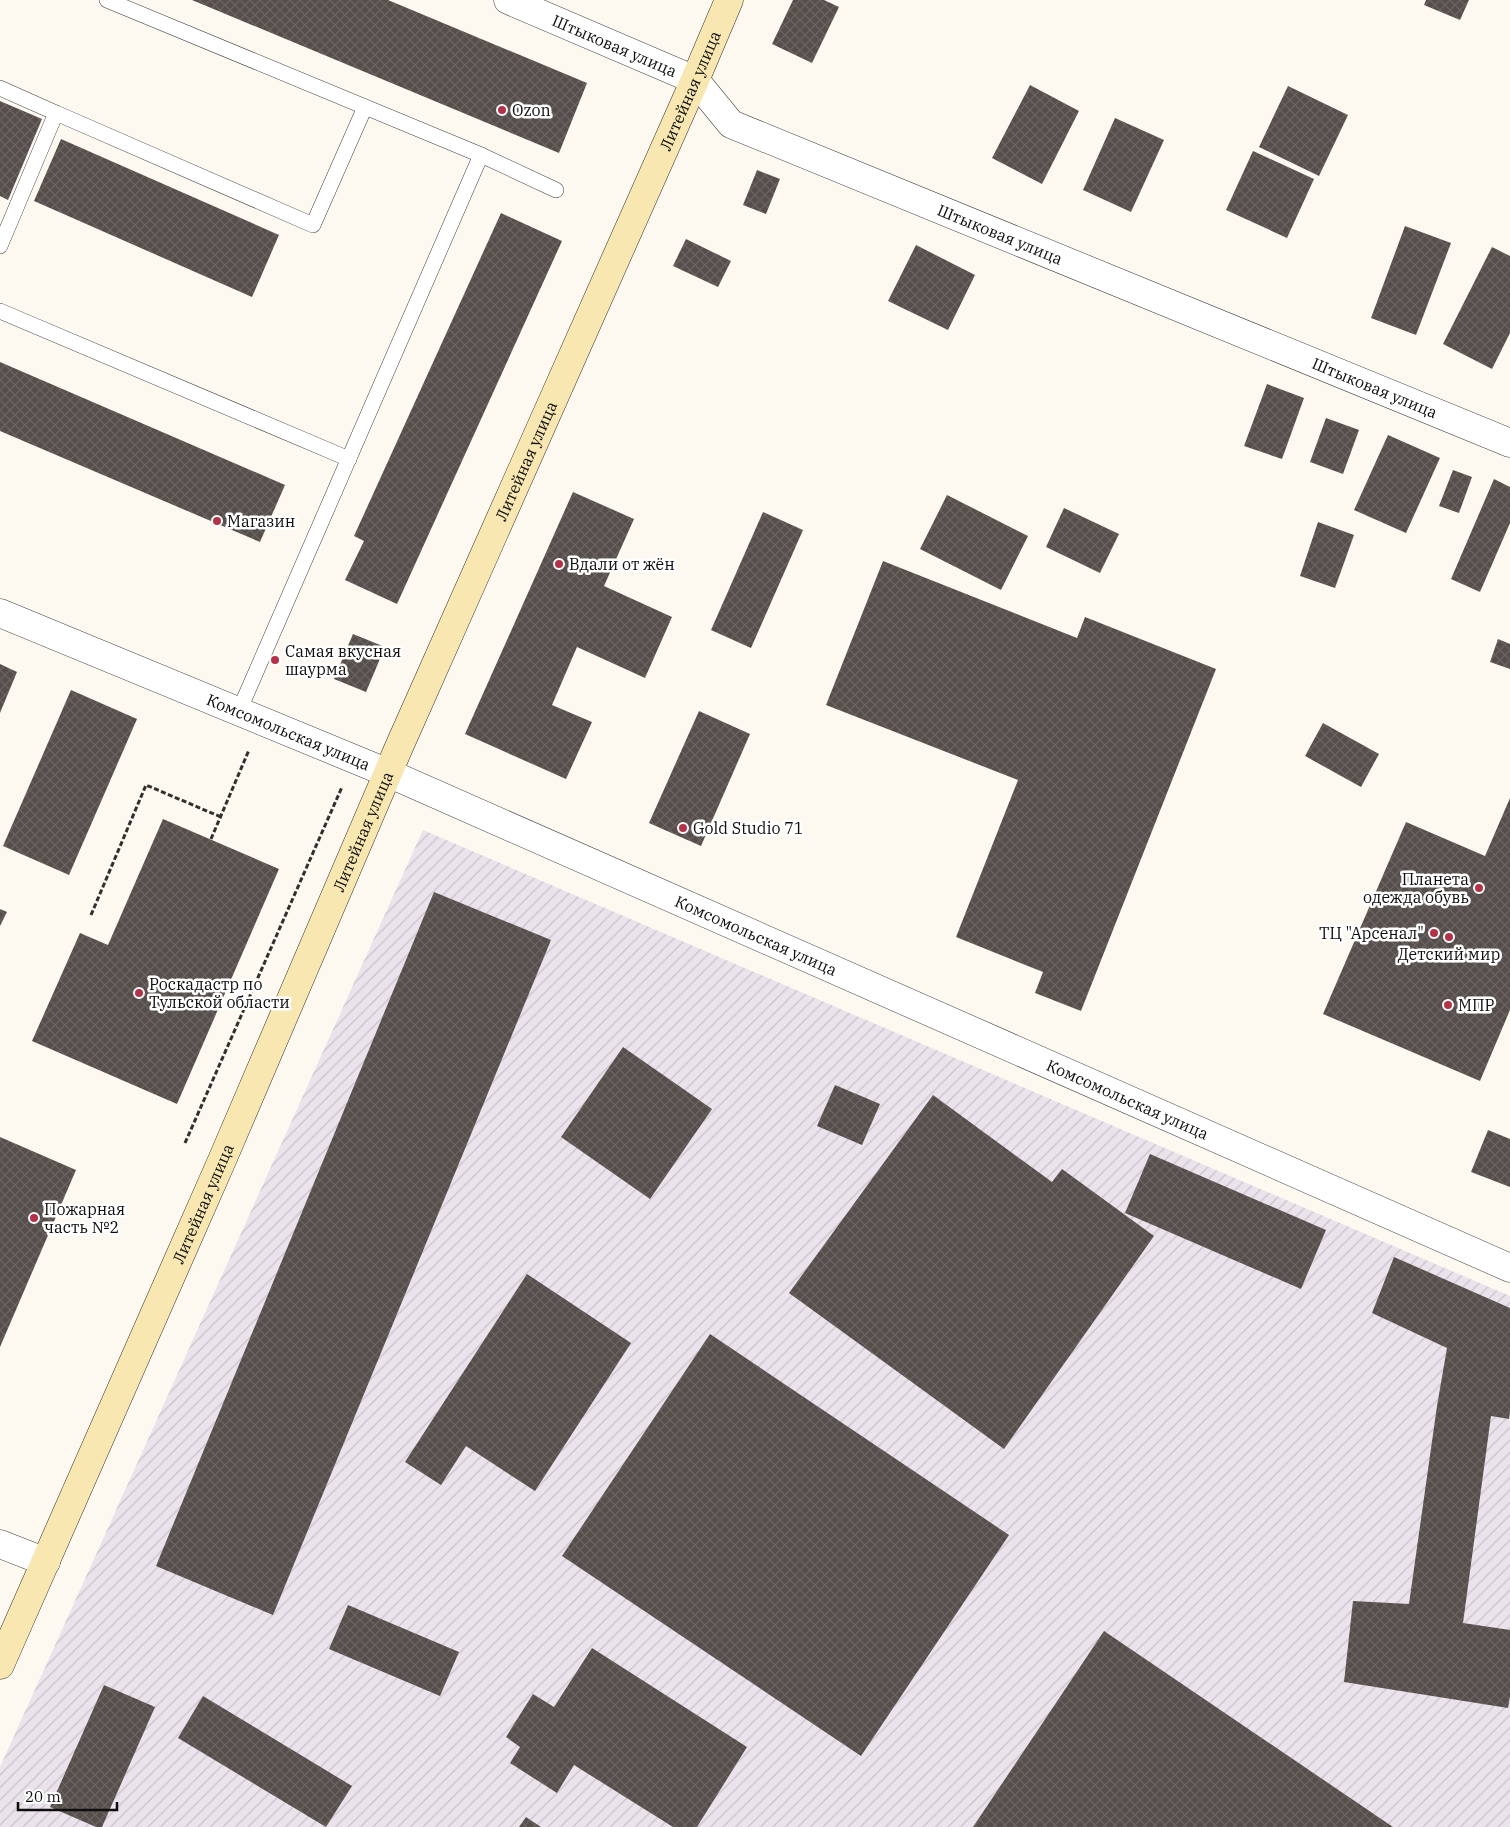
<svg xmlns="http://www.w3.org/2000/svg" width="1510" height="1827" font-family="'IBM Plex Serif',serif">
<style>
.industrial{fill:url(#industrial-furrows)}
.building{fill:url(#building-cross-hatch)}
.lines{fill:none;stroke-linecap:round;stroke-linejoin:round}
.lane-casing{stroke:#414141;stroke-width:16}
.street-casing{stroke:#414141;stroke-width:29}
.secondary-casing{stroke:#303030;stroke-width:29}
.path{stroke:#303030;stroke-width:3;stroke-dasharray:5 2.5;stroke-linecap:butt}
.lane{stroke:#fff;stroke-width:15}
.street{stroke:#fff;stroke-width:28}
.secondary{stroke:#f8e7b1;stroke-width:28}
.poi-dot{fill:#b23249;stroke:#fff;stroke-width:2}
.labels{text-anchor:middle;dominant-baseline:central;stroke-width:5;stroke-linejoin:round;paint-order:stroke}
.street-label{font-size:16px;fill:#0e0e0e;stroke:#fff}
.poi-label{font-size:16px;fill:#0e0e0e;stroke:#fff;text-anchor:start}
</style>
<defs>
<pattern id="industrial-furrows" width="10" height="10" patternUnits="userSpaceOnUse" patternTransform="scale(1.25)"><rect width="10" height="10" fill="#eae3ec"/><path d="M-1 1l2-2M0 10L10 0M9 11l2-2" fill="none" stroke="#c8c2c9"/></pattern>
<pattern id="building-cross-hatch" width="8" height="8" patternUnits="userSpaceOnUse" patternTransform="scale(1.25)"><rect width="8" height="8" fill="#564e4b"/><path d="M0 0l8 8M0 8l8-8" fill="none" stroke="#696361"/></pattern>
</defs>
<rect width="100%" height="100%" fill="#fef9f0"/>
<path class="industrial" d="M423,830L1510,1296V1827H0V1767Z"/>
<g class="building">
<path d="M192,0H388L587,83L559,153Z"/>
<path d="M793,0H824L839,7L812,63L772,44Z"/>
<path d="M1426,0H1469L1460,20L1424,5Z"/>
<path d="M1030,85L1079,111L1042,184L992,158Z"/>
<path d="M1288,86L1348,115L1319,176L1259,147Z"/>
<path d="M0,101L42,119L8,200L0,196Z"/>
<path d="M1115,118L1164,140L1131,212L1083,190Z"/>
<path d="M61,139L279,235L252,297L34,201Z"/>
<path d="M1253,151L1314,179L1287,238L1226,210Z"/>
<path d="M757,170L780,179L766,214L743,205Z"/>
<path d="M501,213L562,241L397,604L345,580L364,541L354,536Z"/>
<path d="M1405,226L1451,243L1416,335L1371,318Z"/>
<path d="M686,239L731,261L718,287L673,266Z"/>
<path d="M916,245L975,275L948,330L888,301Z"/>
<path d="M1492,247L1510,256V333L1492,369L1443,344Z"/>
<path d="M0,362L285,485L260,542L0,431Z"/>
<path d="M1267,384L1304,398L1282,459L1244,446Z"/>
<path d="M1326,418L1359,430L1343,474L1310,462Z"/>
<path d="M1388,435L1440,458L1406,533L1354,510Z"/>
<path d="M1453,470L1472,477L1459,513L1439,506Z"/>
<path d="M1494,479L1510,487V523L1480,592L1451,579Z"/>
<path d="M573,492L634,519L604,586L672,617L645,678L577,647L552,705L592,722L566,779L465,734Z"/>
<path d="M947,495L1028,536L1001,590L920,549Z"/>
<path d="M1064,508L1119,534L1100,573L1046,547Z"/>
<path d="M763,512L803,530L751,648L711,630Z"/>
<path d="M1318,522L1354,535L1335,588L1300,576Z"/>
<path d="M883,561L1077,638L1085,617L1216,669L1081,1011L1035,993L1043,972L956,937L1018,780L826,705Z"/>
<path d="M353,634L385,647L366,692L334,679Z"/>
<path d="M1498,639L1510,644V669L1490,662Z"/>
<path d="M0,664L17,672L0,713Z"/>
<path d="M71,690L137,719L69,875L3,846Z"/>
<path d="M699,711L750,734L701,846L649,823Z"/>
<path d="M1323,723L1379,754L1361,787L1305,756Z"/>
<path d="M1510,798V1010L1480,1081L1323,1014L1406,822L1485,856Z"/>
<path d="M163,819L279,869L177,1104L32,1041L80,933L108,945Z"/>
<path d="M434,892L551,940L273,1615L156,1566Z"/>
<path d="M0,909L7,912L0,926Z"/>
<path d="M623,1047L712,1109L650,1199L561,1137Z"/>
<path d="M835,1085L880,1104L862,1145L817,1126Z"/>
<path d="M933,1095L1052,1182L1062,1169L1154,1236L1004,1449L789,1293Z"/>
<path d="M1488,1130L1510,1139V1187L1471,1172Z"/>
<path d="M0,1137L76,1170L0,1347Z"/>
<path d="M1150,1154L1326,1230L1301,1289L1125,1213Z"/>
<path d="M1394,1257L1510,1308V1411L1509,1419L1491,1416L1463,1623L1510,1630V1696L1508,1708L1344,1682L1353,1601L1409,1604L1437,1406L1447,1348L1372,1313Z"/>
<path d="M527,1274L631,1343L535,1491L466,1446L441,1485L405,1462Z"/>
<path d="M710,1334L1009,1535L861,1756L562,1556Z"/>
<path d="M348,1605L459,1652L440,1696L329,1649Z"/>
<path d="M1104,1631L1393,1827H973Z"/>
<path d="M592,1648L747,1747L697,1827H673L574,1765L557,1793L510,1763L520,1747L506,1737L533,1694L554,1707Z"/>
<path d="M104,1685L155,1707L102,1827H96L50,1807Z"/>
<path d="M203,1696L352,1786L326,1827L178,1738Z"/>
<path d="M526,1817L541,1827H519Z"/>
</g>
<g class="lines">
<g class="lane-casing">
<g id="lane">
<path d="M107,0L481,155"/>
<path d="M0,88L56,113L0,246"/>
<path d="M56,113L313,225L365,107"/>
<path d="M0,311L349,459"/>
<path d="M239,711L481,155L556,190"/>
</g>
</g>
<g class="street-casing">
<g id="street">
<path id="s1" d="M508,0L695,80L731,124L1510,443"/>
<path id="s2" d="M0,613L388,773L1510,1268"/>
<path d="M0,1544L46,1562"/>
</g>
</g>
<g class="secondary-casing">
<g id="secondary">
<path id="s3" d="M0,1665L223,1158L399,747L695,80L729,0"/>
</g>
</g>
<g class="path">
<path d="M211,839L249,750"/>
<path d="M91,915L146,785L221,817"/>
<path d="M185,1143L342,787"/>
</g>
<use href="#lane" class="lane"/>
<use href="#street" class="street"/>
<use href="#secondary" class="secondary"/>
</g>
<g class="poi-dot">
<circle cx="502" cy="110" r="5"/>
<circle cx="217" cy="521" r="5"/>
<circle cx="559" cy="564" r="5"/>
<circle cx="275" cy="660" r="5"/>
<circle cx="683" cy="828" r="5"/>
<circle cx="1479" cy="888" r="5"/>
<circle cx="1434" cy="933" r="5"/>
<circle cx="1449" cy="937" r="5"/>
<circle cx="139" cy="993" r="5"/>
<circle cx="1448" cy="1005" r="5"/>
<circle cx="34" cy="1218" r="5"/>
</g>
<g class="labels">
<g class="street-label">
<text stroke="none"><textPath href="#s1" startOffset="116">Штыковая улица</textPath></text>
<text stroke="none"><textPath href="#s3" startOffset="1719">Литейная улица</textPath></text>
<text stroke="none"><textPath href="#s1" startOffset="551">Штыковая улица</textPath></text>
<text stroke="none"><textPath href="#s1" startOffset="956">Штыковая улица</textPath></text>
<text stroke="none"><textPath href="#s3" startOffset="1314">Литейная улица</textPath></text>
<text stroke="none"><textPath href="#s2" startOffset="312">Комсомольская улица</textPath></text>
<text stroke="none"><textPath href="#s3" startOffset="909">Литейная улица</textPath></text>
<text stroke="none"><textPath href="#s2" startOffset="822">Комсомольская улица</textPath></text>
<text stroke="none"><textPath href="#s2" startOffset="1228">Комсомольская улица</textPath></text>
<text stroke="none"><textPath href="#s3" startOffset="504">Литейная улица</textPath></text>
</g>
<g class="poi-label">
<text x="512" y="110">Ozon</text>
<text x="227" y="521">Магазин</text>
<text x="569" y="564">Вдали от жён</text>
<text x="285" y="651">Самая вкусная<tspan x="285" dy="18">шаурма</tspan></text>
<text x="693" y="828">Gold Studio 71</text>
<text x="1469" y="879" text-anchor="end">Планета<tspan x="1469" dy="18">одежда обувь</tspan></text>
<text x="1424" y="933" text-anchor="end">ТЦ "Арсенал"</text>
<text x="1449" y="954" text-anchor="middle">Детский мир</text>
<text x="149" y="984">Роскадастр по<tspan x="149" dy="18">Тульской области</tspan></text>
<text x="1458" y="1005">МПР</text>
<text x="44" y="1209">Пожарная<tspan x="44" dy="18">часть №2</tspan></text>
</g>
</g>
<path d="M18 1802v8h99v-8" fill="none" stroke="#0e0e0e" stroke-width="2.5"/>
<text x="25" y="1802" font-size="15" fill="#0e0e0e" stroke="#ffffff" stroke-width="4" paint-order="stroke">20 m</text>
</svg>
